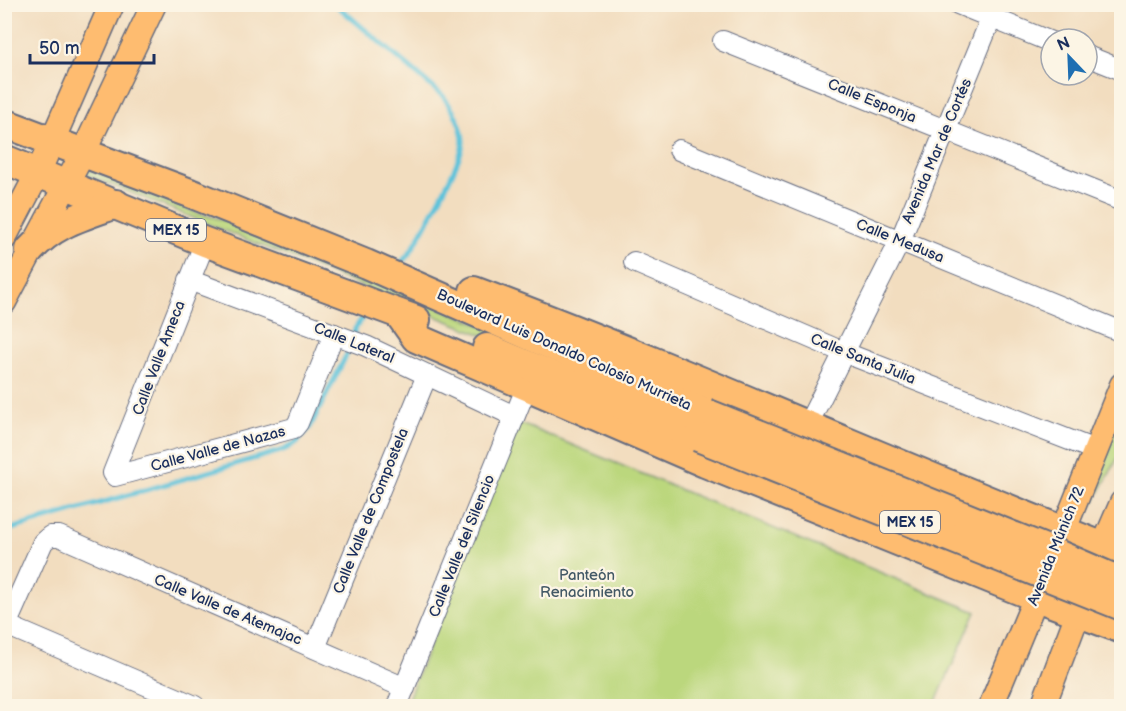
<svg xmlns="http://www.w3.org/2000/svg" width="1126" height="711" font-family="'Balsamiq Sans',sans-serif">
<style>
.green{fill:#bbd77d;stroke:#6b836e;stroke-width:1.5}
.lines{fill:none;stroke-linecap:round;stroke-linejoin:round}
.stream{stroke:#5cc2da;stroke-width:5}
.minor-casing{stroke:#666c80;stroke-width:22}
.major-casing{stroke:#666c80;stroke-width:27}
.highway-casing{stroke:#666c80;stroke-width:32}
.minor{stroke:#fff;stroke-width:20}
.major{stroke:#febc70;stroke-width:24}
.highway{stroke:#febc70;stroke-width:28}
.highway-bridge-casing{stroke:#666c80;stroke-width:32;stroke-linecap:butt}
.highway-bridge{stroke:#febc70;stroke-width:28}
.labels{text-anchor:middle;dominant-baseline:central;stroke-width:4.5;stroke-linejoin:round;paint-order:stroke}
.shield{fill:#fcf5e5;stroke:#5e6a86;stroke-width:1.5}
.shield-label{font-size:14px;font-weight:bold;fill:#1b2f5e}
.street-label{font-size:15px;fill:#1b2f5e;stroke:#fcf5e5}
.park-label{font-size:15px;fill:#435966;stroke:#fcf5e5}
</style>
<rect width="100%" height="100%" fill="#fcf5e5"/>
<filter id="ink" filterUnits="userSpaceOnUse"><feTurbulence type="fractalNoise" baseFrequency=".0167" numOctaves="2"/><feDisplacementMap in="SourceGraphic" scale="12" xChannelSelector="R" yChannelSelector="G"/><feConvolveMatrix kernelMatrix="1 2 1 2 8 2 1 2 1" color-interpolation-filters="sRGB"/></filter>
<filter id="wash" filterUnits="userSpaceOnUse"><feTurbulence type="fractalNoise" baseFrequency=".008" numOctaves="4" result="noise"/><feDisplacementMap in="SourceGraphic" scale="24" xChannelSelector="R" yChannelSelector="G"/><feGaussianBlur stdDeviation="1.35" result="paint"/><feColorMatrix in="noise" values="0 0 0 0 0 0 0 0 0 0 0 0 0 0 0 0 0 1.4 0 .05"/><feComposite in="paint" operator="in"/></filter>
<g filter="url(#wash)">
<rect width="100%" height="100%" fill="#f2ddbf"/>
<g class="green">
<path d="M85,168L197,213L220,219L776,444L502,343L80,172Z"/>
<path d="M1121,394V452L1079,530L1072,534Z"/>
<path d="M519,423L976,612L934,706H405Z"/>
</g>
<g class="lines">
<g class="stream">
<path d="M335,4L443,96C453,110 463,125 463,142C463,159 422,233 411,251C407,257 401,263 396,268"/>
<path d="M353,337L355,329L367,311"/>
<path d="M4,531L284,450L297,442L310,427L351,346"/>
</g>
</g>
</g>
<g filter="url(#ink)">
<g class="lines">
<g class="minor-casing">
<g id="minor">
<path d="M958,4L1051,42"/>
<path d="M723,41L1122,201"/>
<path d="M1087,56L1122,70"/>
<path d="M679,150L1122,332"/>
<path d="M205,242L113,473L115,476L294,428L298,423L334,334"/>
<path d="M634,262L843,352L1095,450"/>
<path d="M189,280L366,346L514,416"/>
<path d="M808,424L900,241L997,4"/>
<path d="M6,625L195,706"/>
<path d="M4,630L43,542L50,536H59L405,688"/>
<path d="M315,648L427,375"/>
<path d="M397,706L527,386"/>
</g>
</g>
<g class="major-casing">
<g id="major">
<path d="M4,238L38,173L112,4"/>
<path d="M4,302L83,153L154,4"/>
<path d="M1063,532L1122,385"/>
<path d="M1103,547L1122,503"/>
<path d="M991,706L1036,597"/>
<path d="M1043,706L1078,613"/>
</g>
</g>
<g class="highway-casing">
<g id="highway">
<path d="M4,123L190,193L366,264L706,413"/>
<path d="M4,159L205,242L416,320"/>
<path d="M30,250C54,223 83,216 116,204"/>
<path d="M474,291C693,373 904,470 1122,554"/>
<path d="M399,314L416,338L705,463L1036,597L1122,629"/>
<path d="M487,348L698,437"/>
</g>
</g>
<use href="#minor" class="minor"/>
<use href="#major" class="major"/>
<use href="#highway" class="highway"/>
<g class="highway-bridge-casing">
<g id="highway-bridge">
<path d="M706,413L1050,551L1122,582"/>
<path d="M698,437L1122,606"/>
</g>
</g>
<use href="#highway-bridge" class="highway-bridge"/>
</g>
</g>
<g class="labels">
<g class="shield">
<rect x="146" y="219" width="60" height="22" rx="4.5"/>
<rect x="880" y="511" width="60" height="22" rx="4.5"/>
</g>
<g class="shield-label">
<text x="176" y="230">MEX 15</text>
<text x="910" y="522">MEX 15</text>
</g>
<g class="street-label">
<text transform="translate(872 101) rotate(22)">Calle Esponja</text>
<text transform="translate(937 151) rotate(-67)">Avenida Mar de Cortés</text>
<text transform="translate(900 241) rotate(22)">Calle Medusa</text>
<text transform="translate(354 343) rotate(22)">Calle Lateral</text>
<text transform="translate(564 350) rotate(24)">Boulevard Luis Donaldo Colosio Murrieta</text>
<text transform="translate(159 358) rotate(-69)">Calle Valle Ameca</text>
<text transform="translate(863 359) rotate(22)">Calle Santa Julia</text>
<text transform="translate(218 449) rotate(-15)">Calle Valle de Nazas</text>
<text transform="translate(371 511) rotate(-68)">Calle Valle de Compostela</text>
<text transform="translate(462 546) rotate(-68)">Calle Valle del Silencio</text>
<text transform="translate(1056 546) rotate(-68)">Avenida Múnich 72</text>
<text transform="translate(228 610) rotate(23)">Calle Valle de Atemajac</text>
</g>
<g class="park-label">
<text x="587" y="575">Panteón<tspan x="587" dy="17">Renacimiento</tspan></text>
</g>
</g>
<rect width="1126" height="711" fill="none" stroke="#fcf5e5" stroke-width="24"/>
<g transform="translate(1069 57) rotate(337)"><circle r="28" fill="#fcf5e5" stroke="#a2a6af" stroke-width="1.5"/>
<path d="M0-4.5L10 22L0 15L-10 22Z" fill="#1f6fb2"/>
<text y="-9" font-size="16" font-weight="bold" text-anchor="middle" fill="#1b2f5e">N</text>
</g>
<path d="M30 54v9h124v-9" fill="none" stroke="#1b2f5e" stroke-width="3"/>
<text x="39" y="54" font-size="18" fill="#1b2f5e" stroke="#fcf5e5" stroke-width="4.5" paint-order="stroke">50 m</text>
</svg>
